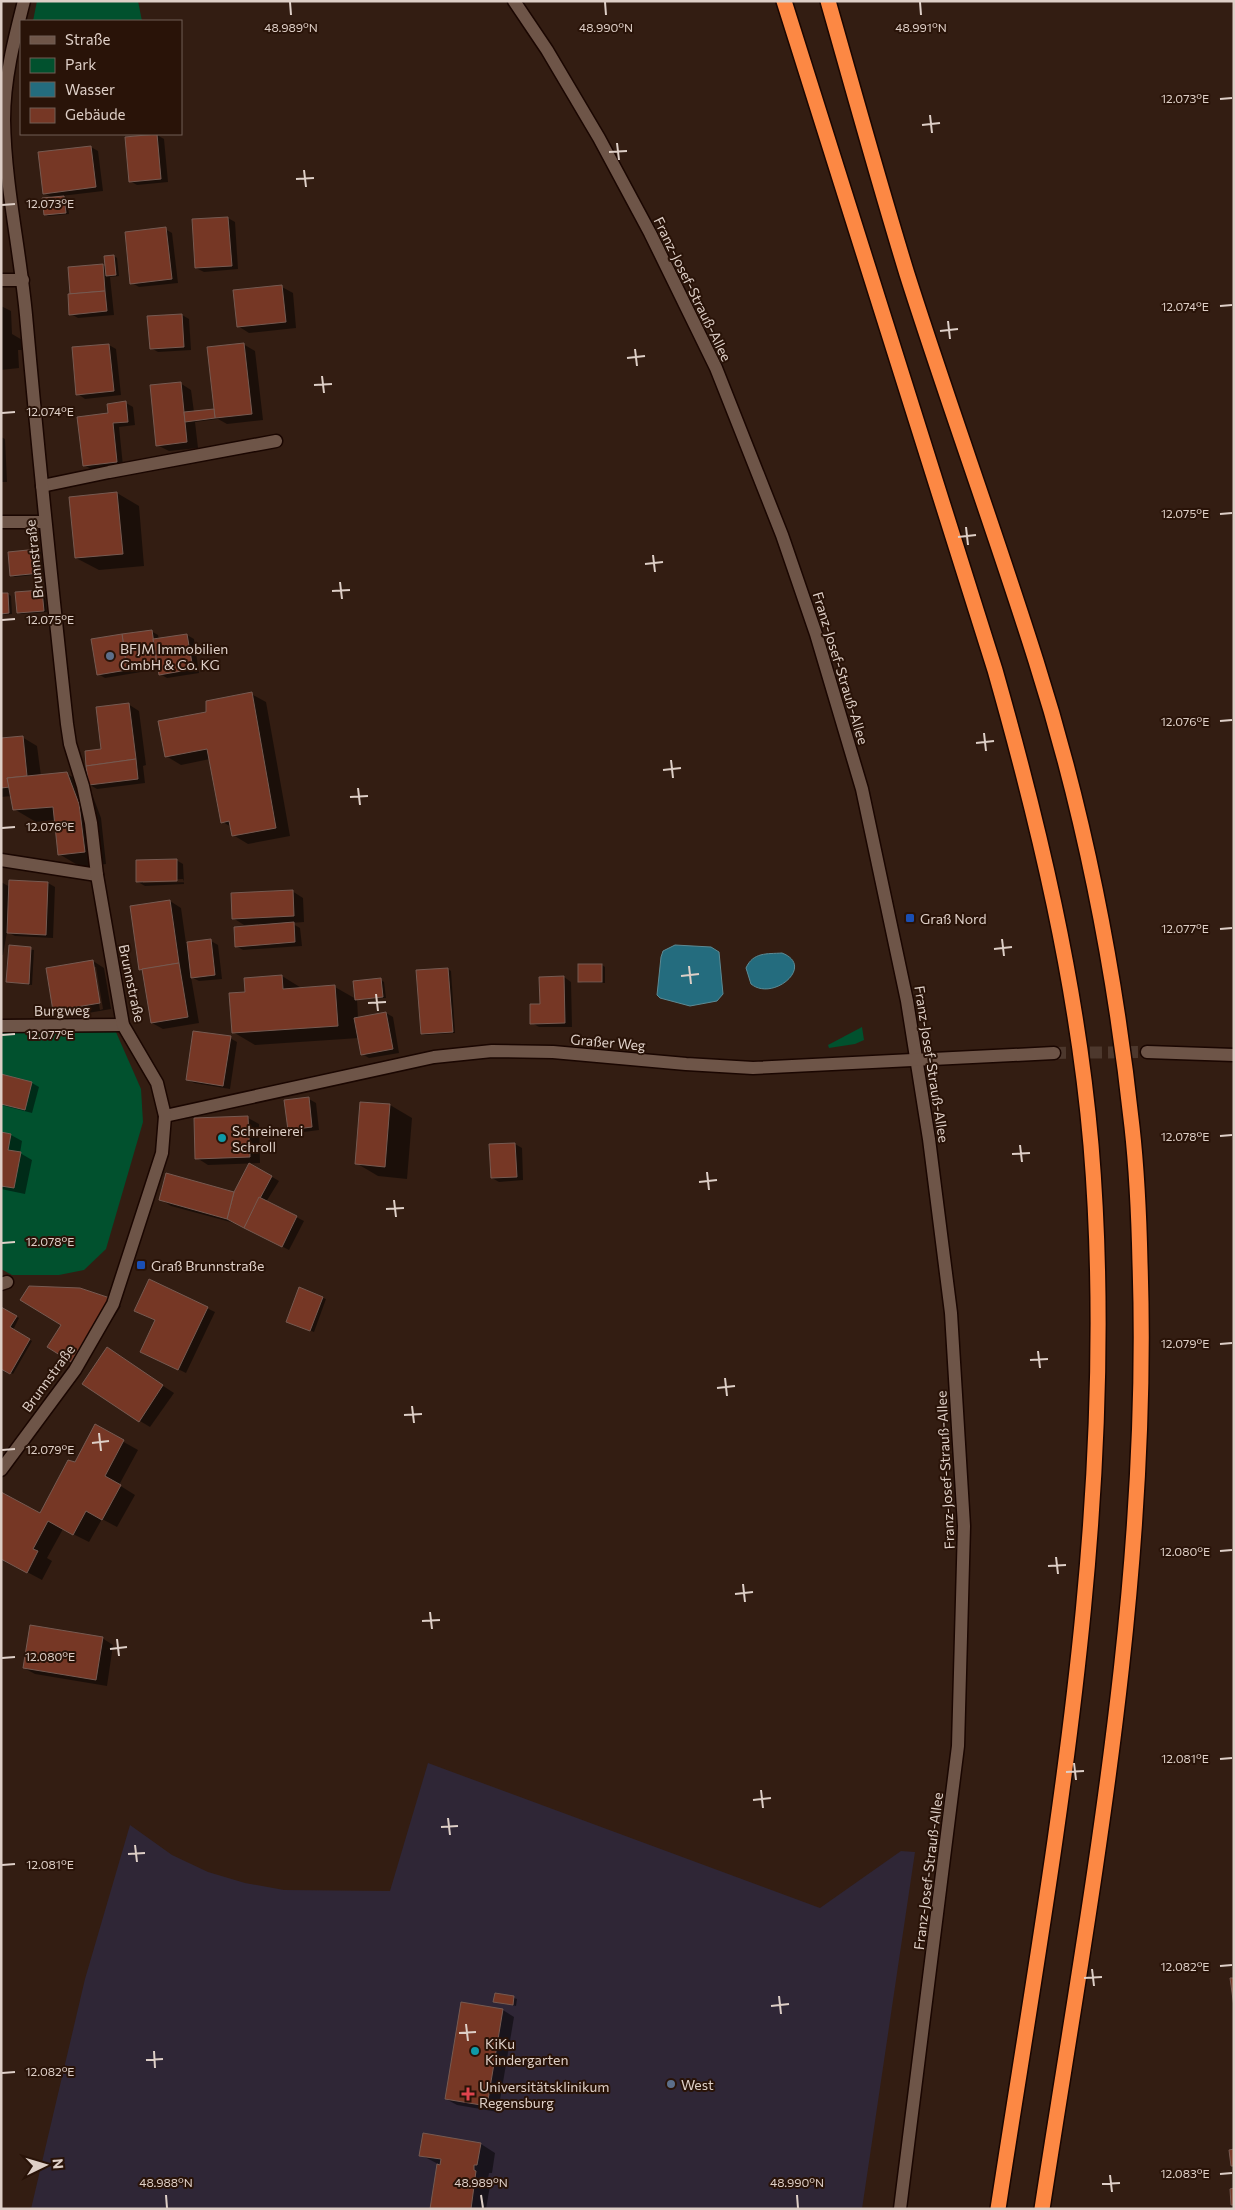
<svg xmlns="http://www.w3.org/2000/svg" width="1235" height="2210" font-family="Commissioner,sans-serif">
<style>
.medical{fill:#2f2636}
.green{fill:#01512e}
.water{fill:#246c7e;stroke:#5c8a94}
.shadow{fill:#0007;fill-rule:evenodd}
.building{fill:#763725;stroke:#765a51}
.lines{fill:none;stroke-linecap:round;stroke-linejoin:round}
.tertiary-tunnel{stroke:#4d382d;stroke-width:12;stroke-dasharray:12 6;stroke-linecap:butt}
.minor-casing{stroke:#1a0601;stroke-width:15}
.tertiary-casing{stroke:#1a0601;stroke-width:15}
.motorway-casing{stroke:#1a0601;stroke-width:18}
.minor{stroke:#6e5548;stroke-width:12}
.tertiary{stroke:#6e5548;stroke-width:12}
.motorway{stroke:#fc8844;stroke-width:15}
.ticks{fill:none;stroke:#decfc7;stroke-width:2}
.service-dot{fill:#5c6f8a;stroke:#291308;stroke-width:2}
.transit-dot{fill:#1a4fb4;stroke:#291308;stroke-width:2}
.culture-dot{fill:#0f9aa8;stroke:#291308;stroke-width:2}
.health-dot{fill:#e0444e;stroke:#291308;stroke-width:2}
.labels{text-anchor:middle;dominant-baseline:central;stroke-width:4;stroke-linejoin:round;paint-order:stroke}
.street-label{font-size:14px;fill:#decfc7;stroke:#291308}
.poi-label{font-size:14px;fill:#decfc7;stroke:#291308;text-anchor:start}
.ticks-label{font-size:12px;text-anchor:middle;fill:#decfc7;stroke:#291308;stroke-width:4;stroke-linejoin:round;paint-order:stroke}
</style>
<rect width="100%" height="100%" fill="#331d12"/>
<path class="medical" d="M428,1763L820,1908L901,1851L915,1852L862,2209H31L85,1979L130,1825L172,1855L208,1872L245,1883L284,1890L390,1891Z"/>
<g class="green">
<path d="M37,1H138L142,21H33Z"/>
<path d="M862,1027L864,1040L855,1044L829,1048L828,1045Z"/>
<path d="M116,1032L141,1089L143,1122L106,1249L84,1270L59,1275H12L1,1269V1033Z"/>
</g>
<g class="water">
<path d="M675,945L711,947L719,952L723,994L717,1001L690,1006L660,998L657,995L661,957L663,951Z"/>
<path d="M782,953C816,966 773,1002 751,984L746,968C753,952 767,954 782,953Z"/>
</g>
<g class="shadow">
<path d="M157,135L164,139L168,182L137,185L130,181Z"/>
<path d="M91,147L98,151L103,191L61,196L67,199L69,214L48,216L45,214L53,198L44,193Z"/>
<path d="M228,218L235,222L238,269L204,272L196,268Z"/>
<path d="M165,229L172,233L178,283L139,287L132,283Z"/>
<path d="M114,256L117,258L119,276L110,277L114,315L78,318L71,314L102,265L107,267Z"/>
<path d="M282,287L293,293L296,328L249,333L238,326Z"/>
<path d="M1,306L11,311L12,334L24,341L25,350H18L19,368L1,370Z"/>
<path d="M182,315L189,319L191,350L158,352L151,348Z"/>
<path d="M243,344L255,351L263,420L227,424L218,419L195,422L198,448L169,451L157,445L180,383L191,390L194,412L215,411Z"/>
<path d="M109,345L116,349L121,395L85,399L78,394L73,349Z"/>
<path d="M126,403L133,407L135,425L119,427L123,466L91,469L84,465L109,414Z"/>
<path d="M1,437L5,439L7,482H1Z"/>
<path d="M117,493L139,506L144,566L99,570L76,558Z"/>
<path d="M38,550L41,552L43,574L15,577L11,575L10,553Z"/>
<path d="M42,591L45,593L47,612L21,614L18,612Z"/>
<path d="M8,594L11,596L12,614L1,615V595Z"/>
<path d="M151,631L158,635L159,640L187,635L194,639L199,673L167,678L160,674L159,669L105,678L98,674Z"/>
<path d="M251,694L266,702L290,836L248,844L233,835L231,827L223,822L210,759L181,765L166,756L208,713Z"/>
<path d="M128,704L139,711L146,765L143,766L145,783L97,789L90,785L102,750Z"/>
<path d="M22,737L37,746L41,776L67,774L89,786L101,818L106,864L81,867L59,854L55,820L36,822L14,809L12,796L1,797V739Z"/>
<path d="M176,860L183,864L184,884L145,886L138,882ZM183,879L184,882L143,883V881Z"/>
<path d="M1,882L10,887L48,883L55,887L53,938L15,936L7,932L3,955H1Z"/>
<path d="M292,891L303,898L304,922L291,923L300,928L302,946L243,950L236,946L258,926V924L244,925L233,918Z"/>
<path d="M170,901L181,908L186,943L211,941L218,945L222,979L199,981L191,977L199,1023L163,1029L152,1023L144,971L140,969Z"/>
<path d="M10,947L34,950L32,985L8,982Z"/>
<path d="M93,961L104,968L111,1009L65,1017L54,1010ZM93,967H96L103,1009L100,1010Z"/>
<path d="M579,965H602L605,967V983H583L579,982Z"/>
<path d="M448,969L451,971L455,1033L425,1035L422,1034Z"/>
<path d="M282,976L303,989L335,987L356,999L381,980L384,982L386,998L357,999L358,1018L386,1013L393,1017L399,1053L369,1058L362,1054L359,1038L255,1045L233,1032L247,994Z"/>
<path d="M564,977L571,982L572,1027H539L532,1023L541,1005V978Z"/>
<path d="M230,1038L237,1042L230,1089L194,1083L187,1079Z"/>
<path d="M1,1075L32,1083L39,1087L32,1113L1,1105Z"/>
<path d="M309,1099L316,1103L319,1130L296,1133L289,1129Z"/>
<path d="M390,1105L412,1118L407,1179L378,1176L356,1163Z"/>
<path d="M248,1118L259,1124L260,1163L208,1165L197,1158Z"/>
<path d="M1,1133L11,1135L22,1141L20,1153L32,1160L25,1194L1,1189Z"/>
<path d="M515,1144L522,1148L523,1180L499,1182L492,1178Z"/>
<path d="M250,1164L279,1181L266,1202L304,1221L289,1250L238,1224L171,1206L160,1199L235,1193Z"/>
<path d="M150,1281L215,1312L186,1373L149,1355L156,1320Z"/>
<path d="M323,1298L326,1299L314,1332L290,1323Z"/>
<path d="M110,1299L121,1306L82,1367L48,1347Z"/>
<path d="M1,1308L19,1318L13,1330L32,1341L13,1374L1,1367Z"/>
<path d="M117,1356L174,1393L150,1427L140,1421Z"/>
<path d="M95,1426L138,1450L119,1485L135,1495L117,1527L102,1519L89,1542L63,1529L47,1558L52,1561L42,1580L1,1558L40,1515L76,1463Z"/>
<path d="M102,1638L113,1645L107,1686L35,1674L24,1668Z"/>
<path d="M514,1998L517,1999L516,2006L495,2001Z"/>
<path d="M503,2010L514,2017L498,2112L457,2105L446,2099Z"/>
<path d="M481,2144L495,2153L492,2173H489L488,2179L491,2180L486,2209H431L438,2164L421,2155Z"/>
</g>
<g class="building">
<path d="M157,134L161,179L129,182L125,137Z"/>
<path d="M91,146L96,187L43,194L38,152Z"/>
<path d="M64,196L66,213L44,215L42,198Z"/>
<path d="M228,217L232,266L195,268L192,219Z"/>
<path d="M166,227L172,279L130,284L125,232Z"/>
<path d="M114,255L116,275L106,276L104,256Z"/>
<path d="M103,264L105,291L70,294L68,267Z"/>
<path d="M282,285L286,322L237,327L233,290Z"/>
<path d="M105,291L107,311L69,315L68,294Z"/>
<path d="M182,314L184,347L150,349L147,316Z"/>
<path d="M244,343L252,414L215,418L207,347Z"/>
<path d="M109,344L114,391L76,395L72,347Z"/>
<path d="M181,382L187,442L156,446L150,385Z"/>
<path d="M126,401L128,422L113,423L117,462L83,466L77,417L108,413L107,404Z"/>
<path d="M214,409L215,418L185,422L184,412Z"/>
<path d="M117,492L123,554L75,558L69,497Z"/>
<path d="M38,549L41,573L10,576L8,552Z"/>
<path d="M42,590L44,611L17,613L15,592Z"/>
<path d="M1,593H8L9,613L1,614Z"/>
<path d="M152,630L157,665L127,670L122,634Z"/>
<path d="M122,634L127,670L97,675L91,639Z"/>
<path d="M187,634L193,669L159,675L153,639Z"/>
<path d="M252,692L276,828L232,836L229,821L221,823L207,749L165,757L158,721L206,712V701Z"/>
<path d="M129,703L136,759L86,766L85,751L101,749L96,707Z"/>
<path d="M23,736L27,776L7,778L10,787L1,788V738Z"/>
<path d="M136,759L138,779L89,785L86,766Z"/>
<path d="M67,772L79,804L85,852L58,855L53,807L13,810L7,778Z"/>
<path d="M177,859V881L136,882V860Z"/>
<path d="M9,880L48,882L46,935L7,933Z"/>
<path d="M293,890L294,916L232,919L231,893Z"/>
<path d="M170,900L179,963L139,970L130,906Z"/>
<path d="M294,922L295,942L235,947L234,927Z"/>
<path d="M211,939L215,975L191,978L187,942Z"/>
<path d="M9,945L31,947L29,984L6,982Z"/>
<path d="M93,960L100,1003L53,1011L46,968Z"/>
<path d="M179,963L188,1017L151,1023L142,969Z"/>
<rect x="578" y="964" width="24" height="18"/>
<path d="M448,968L453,1032L421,1034L416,970Z"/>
<path d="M282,975L283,989L335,985L338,1026L232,1033L229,993L245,992L244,978Z"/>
<path d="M564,976L565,1023L530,1024V1004H540L539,977Z"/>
<path d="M381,978L383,997L355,1000L353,981Z"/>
<path d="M386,1012L393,1049L361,1055L354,1018Z"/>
<path d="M193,1031L231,1036L223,1086L186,1080Z"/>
<path d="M1,1074L32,1082L25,1110L1,1104Z"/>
<path d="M309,1097L312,1127L288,1130L284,1100Z"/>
<path d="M360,1102L390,1104L385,1167L355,1164Z"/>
<path d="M248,1116L250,1157L195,1159L194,1118Z"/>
<path d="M1,1132L11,1134L8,1150L21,1152L14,1188L1,1186Z"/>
<path d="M515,1143L517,1177L491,1178L489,1144Z"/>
<path d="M249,1163L272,1176L244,1228L227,1219L234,1192Z"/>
<path d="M166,1173L234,1192L227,1219L159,1200Z"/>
<path d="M259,1197L297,1216L282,1247L244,1228Z"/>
<path d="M149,1279L208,1307L178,1370L140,1352L155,1320L134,1311Z"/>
<path d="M29,1286L80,1288L110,1298L71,1362L47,1347L61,1325L20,1300Z"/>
<path d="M299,1287L323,1297L310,1331L286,1322Z"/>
<path d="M1,1307L17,1316L10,1327L30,1339L10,1374L1,1369Z"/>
<path d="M107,1347L163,1385L139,1422L82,1384Z"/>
<path d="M95,1424L124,1440L105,1476L121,1485L102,1520L86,1511L73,1535L48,1521L33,1549L38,1551L27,1573L1,1559V1492L40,1513L68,1460L75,1462Z"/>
<path d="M30,1625L103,1637L96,1680L23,1668Z"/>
<path d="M1230,1978H1234V2007Z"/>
<path d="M495,1993L514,1996L513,2005L493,2002Z"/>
<path d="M461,2002L503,2009L487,2106L445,2099Z"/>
<path d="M423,2133L481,2143L477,2165H474V2170L476,2171L471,2209H430L437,2164L440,2165L441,2159L419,2156Z"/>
<path d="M1234,2149V2166H1231L1229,2150Z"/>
<path d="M1234,2188V2205H1231L1230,2189Z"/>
</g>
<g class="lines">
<path class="tertiary-tunnel" d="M1054,1053L1147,1052"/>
<g class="minor-casing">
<g id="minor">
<path d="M1,280H23"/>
<path d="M42,486L109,472L276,441"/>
<path d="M1,522H44"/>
<path d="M1,860L97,875"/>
<path d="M1,1026L123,1025"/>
<path d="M1,1284L7,1282"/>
</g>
</g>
<g class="tertiary-casing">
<g id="tertiary">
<path d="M514,1L547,50L599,138L650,233L716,368L782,535L816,634L862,789L907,1001L929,1139L951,1313L964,1526L958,1746L900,2209"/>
<path d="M1147,1052L1234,1055"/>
<path d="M165,1116L434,1057L492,1051L553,1052L686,1064L753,1068L1054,1053"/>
<path d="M1,1470L75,1370L113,1304L162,1153L165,1116L157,1083L123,1025L97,875L91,823L83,786L70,744L67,724C52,587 38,451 26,315C20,250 5,185 4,120C4,79 14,40 24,1"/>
</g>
</g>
<g class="motorway-casing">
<g id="motorway">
<path d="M784,1L995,670C1039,825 1077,984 1091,1145C1121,1503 1052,1856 998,2209"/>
<path d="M828,1C854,92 879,183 907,274C948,403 995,531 1036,661C1084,812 1115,970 1132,1127C1137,1172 1139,1217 1140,1263C1151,1581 1090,1896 1042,2209"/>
</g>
</g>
<use href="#minor" class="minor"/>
<use href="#tertiary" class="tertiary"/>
<use href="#motorway" class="motorway"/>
</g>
<path class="ticks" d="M290,2L291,15M605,2L606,15M920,2L921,15M1220,99L1232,98M930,115L932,133M922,125L940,123M617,143L619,160M609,152L627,151M304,170L306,187M296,179L314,178M2,205L15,204M1220,306L1232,305M948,321L950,339M940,331L958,329M635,349L637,366M627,358L645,356M322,376L324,393M314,385L332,384M2,413L15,412M1220,514L1232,513M966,527L968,545M958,537L976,535M653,555L655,572M645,564L663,562M340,582L342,599M332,591L350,590M2,620L15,619M1220,721L1232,720M984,733L986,751M976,743L994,741M671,760L673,778M663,770L681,768M358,788L360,805M350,797L368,796M2,828L15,827M1220,929L1232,928M1002,939L1004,956M994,949L1012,947M689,966L691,984M681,976L699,974M376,994L378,1011M368,1003L386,1002M2,1035L15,1034M1220,1136L1232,1135M1020,1145L1022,1162M1012,1154L1030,1153M707,1172L709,1190M699,1182L717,1180M394,1200L396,1217M386,1209L404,1208M2,1243L15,1242M1220,1344L1232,1343M1038,1351L1040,1368M1030,1360L1048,1359M725,1378L727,1396M717,1388L735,1386M412,1406L414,1423M404,1415L422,1414M99,1433L101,1451M92,1443L109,1441M2,1450L15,1449M1220,1551L1232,1550M1056,1557L1058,1574M1048,1566L1066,1565M743,1584L745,1602M735,1594L753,1592M430,1612L432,1629M422,1621L440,1620M117,1639L119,1656M110,1649L127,1647M2,1658L15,1657M1220,1759L1232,1758M1074,1763L1076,1780M1066,1772L1084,1771M761,1790L763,1808M753,1800L771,1798M448,1818L450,1835M441,1827L458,1826M135,1845L137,1862M128,1854L145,1853M2,1865L15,1864M1220,1966L1232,1965M1092,1969L1094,1986M1084,1978L1102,1977M779,1996L781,2014M771,2006L789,2004M466,2024L468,2041M459,2033L476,2032M154,2051L155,2068M146,2060L163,2059M2,2073L15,2072M1220,2174L1232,2173M1110,2175L1112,2192M1102,2184L1120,2183M166,2195L167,2208M481,2195L483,2208M797,2195L798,2208"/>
<g class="service-dot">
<circle cx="110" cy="656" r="5"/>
<circle cx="671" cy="2084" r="5"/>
</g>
<g class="transit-dot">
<rect x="905" y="913" width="10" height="10" rx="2.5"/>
<rect x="136" y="1260" width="10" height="10" rx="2.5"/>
</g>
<g class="culture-dot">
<circle cx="222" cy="1138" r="5"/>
<circle cx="475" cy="2051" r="5"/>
</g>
<path class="health-dot" d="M465.5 2086.5h5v5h5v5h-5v5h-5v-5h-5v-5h5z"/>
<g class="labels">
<g class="street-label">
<text transform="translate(693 289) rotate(64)">Franz-Josef-Strauß-Allee</text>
<text transform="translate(34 559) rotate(-96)">Brunnstraße</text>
<text transform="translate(841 668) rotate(73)">Franz-Josef-Strauß-Allee</text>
<text transform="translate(132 983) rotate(78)">Brunnstraße</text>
<text transform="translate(62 1010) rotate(-1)">Burgweg</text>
<text transform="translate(608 1042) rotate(5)">Graßer Weg</text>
<text transform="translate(932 1064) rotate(81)">Franz-Josef-Strauß-Allee</text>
<text transform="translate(48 1378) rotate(-54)">Brunnstraße</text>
<text transform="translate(945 1470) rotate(-93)">Franz-Josef-Strauß-Allee</text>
<text transform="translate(928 1871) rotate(-83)">Franz-Josef-Strauß-Allee</text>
</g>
<g class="poi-label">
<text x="120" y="648">BFJM Immobilien<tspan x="120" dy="16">GmbH &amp; Co. KG</tspan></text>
<text x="920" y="918">Graß Nord</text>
<text x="232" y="1130">Schreinerei<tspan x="232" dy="16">Schroll</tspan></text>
<text x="151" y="1265">Graß Brunnstraße</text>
<text x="485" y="2043">KiKu<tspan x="485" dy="16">Kindergarten</tspan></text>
<text x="681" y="2084">West</text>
<text x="479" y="2086">Universitätsklinikum<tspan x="479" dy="16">Regensburg</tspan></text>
</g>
</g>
<g class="ticks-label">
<text x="291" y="32">48.989°N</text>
<text x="606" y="32">48.990°N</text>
<text x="921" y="32">48.991°N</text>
<text x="1185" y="103">12.073°E</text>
<text x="50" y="208">12.073°E</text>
<text x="1185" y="311">12.074°E</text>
<text x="50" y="416">12.074°E</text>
<text x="1185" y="518">12.075°E</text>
<text x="50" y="624">12.075°E</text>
<text x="1185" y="726">12.076°E</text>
<text x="50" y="831">12.076°E</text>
<text x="1185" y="933">12.077°E</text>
<text x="50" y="1039">12.077°E</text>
<text x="1185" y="1141">12.078°E</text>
<text x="50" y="1246">12.078°E</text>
<text x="1185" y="1348">12.079°E</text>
<text x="50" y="1454">12.079°E</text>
<text x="1185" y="1556">12.080°E</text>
<text x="50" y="1661">12.080°E</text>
<text x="1185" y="1763">12.081°E</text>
<text x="50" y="1869">12.081°E</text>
<text x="1185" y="1971">12.082°E</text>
<text x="50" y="2076">12.082°E</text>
<text x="1185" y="2178">12.083°E</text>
<text x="166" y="2187">48.988°N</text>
<text x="481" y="2187">48.989°N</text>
<text x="797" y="2187">48.990°N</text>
</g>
<rect width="1235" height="2210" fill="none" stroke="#decfc7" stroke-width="5"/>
<rect x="20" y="20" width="162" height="115" fill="#291308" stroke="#715e54"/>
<rect x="30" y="36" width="25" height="8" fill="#6e5548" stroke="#715e54"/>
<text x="65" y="45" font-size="15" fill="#decfc7">Straße</text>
<rect x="30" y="58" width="25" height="15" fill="#01512e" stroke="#715e54"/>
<text x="65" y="70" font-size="15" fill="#decfc7">Park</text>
<rect x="30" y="82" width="25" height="15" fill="#246c7e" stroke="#715e54"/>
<text x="65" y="95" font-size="15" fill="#decfc7">Wasser</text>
<rect x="30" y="108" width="25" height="15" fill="#763725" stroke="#715e54"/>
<text x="65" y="120" font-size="15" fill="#decfc7">Gebäude</text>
<g transform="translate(45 2165) rotate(85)" stroke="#291308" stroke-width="4" paint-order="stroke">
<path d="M0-4L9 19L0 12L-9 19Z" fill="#decfc7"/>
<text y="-8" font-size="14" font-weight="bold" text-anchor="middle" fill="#decfc7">N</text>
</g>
</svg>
